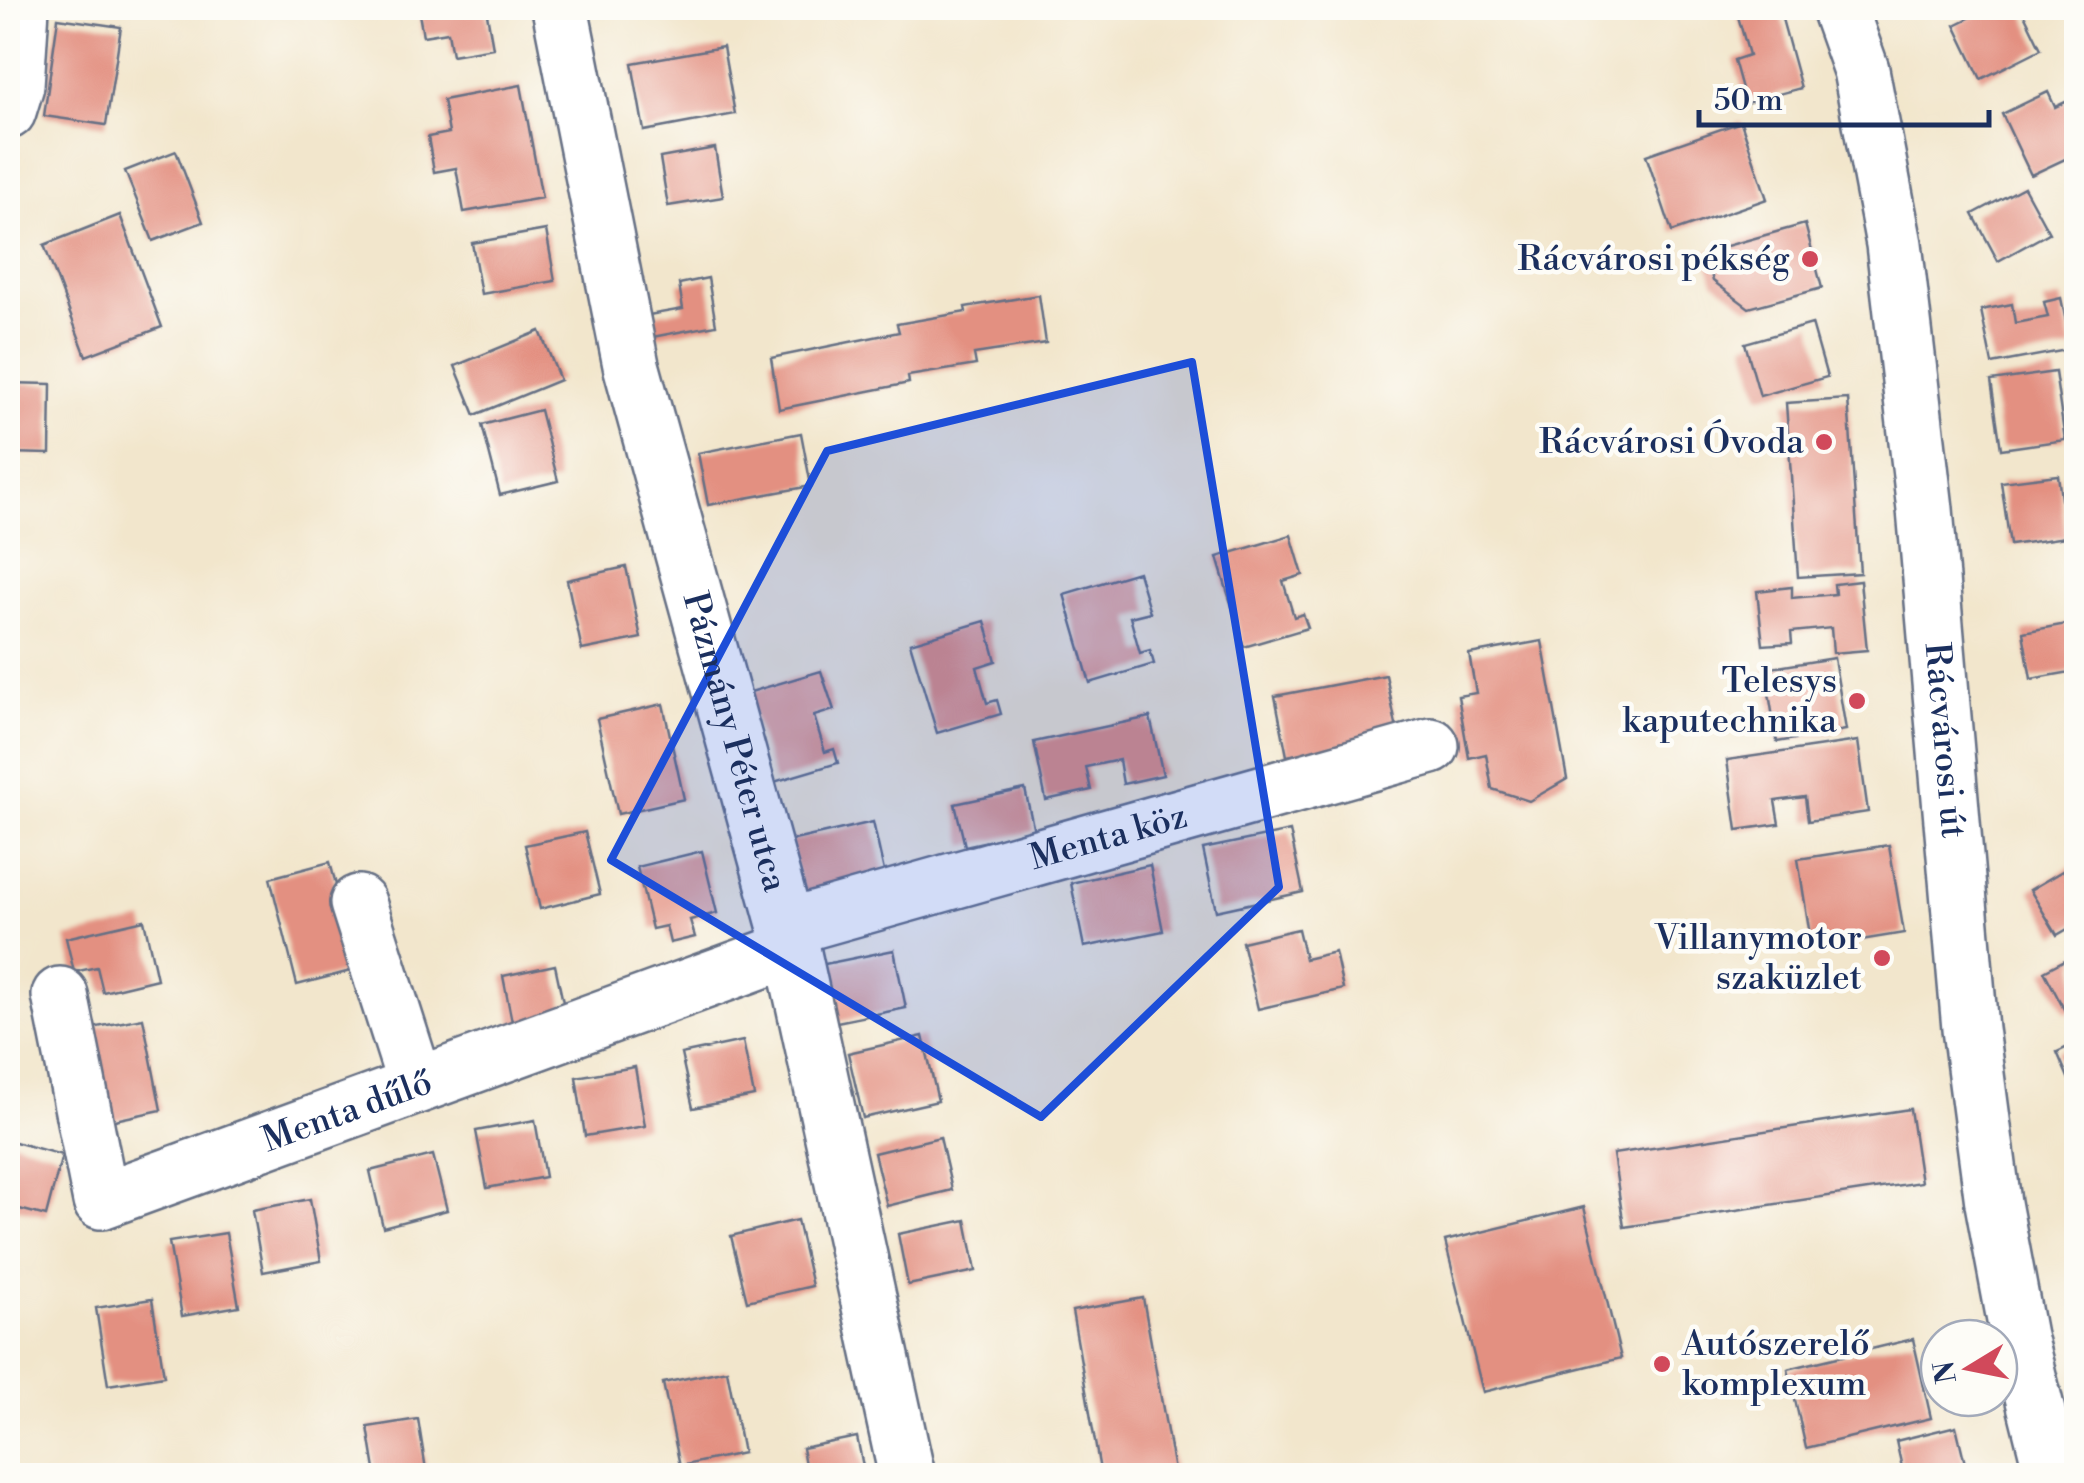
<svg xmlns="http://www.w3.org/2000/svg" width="2084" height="1483" font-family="'Libre Bodoni',serif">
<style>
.building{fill:#e39081}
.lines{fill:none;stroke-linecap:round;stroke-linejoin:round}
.minor-casing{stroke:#666f84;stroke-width:60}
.minor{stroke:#fff;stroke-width:55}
.marked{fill:#1d4ed8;fill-opacity:0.2;stroke:#1d4ed8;stroke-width:8;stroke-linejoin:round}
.poi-dot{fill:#d1495b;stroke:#fdfcf7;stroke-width:4}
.labels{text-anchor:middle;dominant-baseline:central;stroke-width:9;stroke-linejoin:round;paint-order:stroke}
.poi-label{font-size:35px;fill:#1b2f5e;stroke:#fdfcf7;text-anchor:end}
.street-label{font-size:35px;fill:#1b2f5e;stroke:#fdfcf7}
</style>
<rect width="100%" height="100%" fill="#fdfcf7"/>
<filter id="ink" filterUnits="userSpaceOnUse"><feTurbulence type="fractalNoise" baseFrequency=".01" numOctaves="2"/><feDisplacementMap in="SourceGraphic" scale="20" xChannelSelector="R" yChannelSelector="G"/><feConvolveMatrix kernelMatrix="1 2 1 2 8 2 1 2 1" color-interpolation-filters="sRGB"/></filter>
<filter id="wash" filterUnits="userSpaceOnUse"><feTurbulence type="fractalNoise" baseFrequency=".0048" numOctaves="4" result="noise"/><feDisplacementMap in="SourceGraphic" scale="40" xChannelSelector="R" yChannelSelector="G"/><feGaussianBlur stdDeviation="2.25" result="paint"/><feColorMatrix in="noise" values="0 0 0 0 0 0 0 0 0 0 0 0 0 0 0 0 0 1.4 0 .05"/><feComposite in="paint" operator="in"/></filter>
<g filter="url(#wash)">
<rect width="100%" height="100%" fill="#f2e6cc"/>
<g id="blocks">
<g class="building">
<path d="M418,8H486L493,48L452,55L448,32L423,36Z"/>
<path d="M1758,8H1779L1801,88L1746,103L1734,60L1749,55L1737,13Z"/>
<path d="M1990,8H2021L2041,49L1981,79L1955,25Z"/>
<path d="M58,18L121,27L106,125L44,116Z"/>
<path d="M723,47L735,114L644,131L632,63Z"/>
<path d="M521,85L542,198L464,212L456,168L434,172L428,137L449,133L443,100Z"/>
<path d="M2048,92L2055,107L2076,97V154L2031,175L2002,114Z"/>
<path d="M1741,122L1767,199L1672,232L1646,155Z"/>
<path d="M715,148L723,197L668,206L660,158Z"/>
<path d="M176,151L203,222L153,241L125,171Z"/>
<path d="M2024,187L2049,233L1998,261L1973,214Z"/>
<path d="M120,215L162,327L86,356L44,245Z"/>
<path d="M1805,224L1822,288L1749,308L1713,281L1705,252Z"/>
<path d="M546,230L555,281L481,294L472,243Z"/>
<path d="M708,278L716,325L647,338L643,316L683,309L679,284Z"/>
<path d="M1039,295L1046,343L974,354L976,365L908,376L909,383L779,409L771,358L899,332L897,324L966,312L965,307Z"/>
<path d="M2061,298L2072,349L1992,364L1981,310L2012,304L2015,323L2048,317L2044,302Z"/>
<path d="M1812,324L1827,377L1760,396L1745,343Z"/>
<path d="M540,331L560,380L475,415L455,366Z"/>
<path d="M2055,372L2065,440L2001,449L1991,381Z"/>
<path d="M8,383L51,384L50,454L8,453Z"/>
<path d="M1848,399L1860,573L1798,577L1786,403Z"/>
<path d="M540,410L558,481L500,495L482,425Z"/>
<path d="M801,433L811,486L708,505L698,453Z"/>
<path d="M2058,475L2066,537L2010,545L2001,482Z"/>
<path d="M1291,535L1303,575L1283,581L1294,617L1303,614L1308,628L1244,647L1217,557Z"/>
<path d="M626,567L641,638L582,650L567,580Z"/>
<path d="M1138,572L1150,612L1130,617L1140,653L1150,650L1154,664L1090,683L1064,594Z"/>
<path d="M1860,581L1867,650L1833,653L1831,628L1791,632L1792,643L1763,645L1757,591L1792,587V598L1835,594L1834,584Z"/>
<path d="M985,621L996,661L977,667L987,703L997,700L1001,714L937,733L910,643Z"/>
<path d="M2072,623L2076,671L2031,679L2023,632Z"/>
<path d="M1542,641L1567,779L1529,801L1492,789L1486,754L1469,758L1458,696L1476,693L1469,654Z"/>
<path d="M1834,658L1846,730L1777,742L1765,669Z"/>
<path d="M821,671L834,710L814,716L825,752L834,749L838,763L774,782L747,693Z"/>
<path d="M1386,675L1398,735L1287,756L1275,696Z"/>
<path d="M663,704L684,799L618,814L597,719Z"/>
<path d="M1150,717L1163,775L1123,784L1119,760L1086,767L1091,790L1046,800L1034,742Z"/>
<path d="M1858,741L1868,812L1808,821L1805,797L1775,801L1779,824L1737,830L1727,760Z"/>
<path d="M1025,789L1034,831L965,846L955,804Z"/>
<path d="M873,822L886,880L803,899L790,841Z"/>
<path d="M1290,831L1303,892L1216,911L1203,849Z"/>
<path d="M585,832L600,894L540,909L525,845Z"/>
<path d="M1889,845L1904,933L1812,948L1798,859Z"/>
<path d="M702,851L717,913L690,920L695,937L670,943L666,926L652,929L637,867Z"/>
<path d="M330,862L358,969L297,985L270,878Z"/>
<path d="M2076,863V924L2057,935L2030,890Z"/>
<path d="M1150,865L1163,931L1084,947L1071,883Z"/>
<path d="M144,920L157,979L103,992L97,967L74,972L66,938Z"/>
<path d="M1298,929L1305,959L1335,952L1343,989L1258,1009L1242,942Z"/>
<path d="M894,950L906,1008L832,1023L820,965Z"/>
<path d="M2076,954V1007L2066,1013L2044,971Z"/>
<path d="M555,965L567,1021L514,1032L503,976Z"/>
<path d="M143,1018L161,1110L101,1123L82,1030Z"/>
<path d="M923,1036L938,1101L863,1118L848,1053Z"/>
<path d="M743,1041L754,1096L693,1108L681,1054Z"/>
<path d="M2076,1043V1096L2057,1052Z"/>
<path d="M635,1067L645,1126L585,1136L576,1077Z"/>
<path d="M1910,1109L1921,1182L1624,1227L1613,1154Z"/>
<path d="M535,1120L545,1177L487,1188L476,1131Z"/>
<path d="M940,1137L952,1190L887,1206L874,1153Z"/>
<path d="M8,1140L62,1155L46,1216L8,1206Z"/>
<path d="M433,1155L447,1210L383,1227L370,1171Z"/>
<path d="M310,1199L321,1261L263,1272L252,1210Z"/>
<path d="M1584,1207L1621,1358L1483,1392L1445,1241Z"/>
<path d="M797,1220L812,1286L747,1301L731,1236Z"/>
<path d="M966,1220L976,1271L908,1285L898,1234Z"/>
<path d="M226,1233L239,1306L182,1316L169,1242Z"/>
<path d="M8,1261L18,1263L9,1311H8Z"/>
<path d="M1143,1298L1175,1476H1101L1072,1311Z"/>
<path d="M152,1299L164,1376L108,1385L96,1308Z"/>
<path d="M1913,1339L1931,1418L1806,1448L1788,1369Z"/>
<path d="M727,1370L743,1453L680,1466L663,1383Z"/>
<path d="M418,1419L427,1476H376L368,1427Z"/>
<path d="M1956,1426L1968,1476H1904L1896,1441Z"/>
<path d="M857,1437L865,1476H807L802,1448Z"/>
</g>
</g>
</g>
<g filter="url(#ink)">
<use href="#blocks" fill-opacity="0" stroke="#666f84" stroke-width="2.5"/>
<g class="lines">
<g class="minor-casing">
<g id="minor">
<path id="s1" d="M560,8L631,365L792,949L907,1476"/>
<path id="s2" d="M1839,8L1861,70L1894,244L1925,509L1970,1029L1993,1203L2018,1336L2053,1476"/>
<path d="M8,111L16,85L21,8"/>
<path d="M358,903L416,1085"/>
<path id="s3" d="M786,928L1431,746"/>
<path id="s4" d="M60,995L101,1201L792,949"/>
</g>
</g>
<use href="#minor" class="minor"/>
</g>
</g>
<path class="marked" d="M1192,362L1279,887L1041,1117L611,860L827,451Z"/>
<g class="poi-dot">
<circle cx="1810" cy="259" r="10"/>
<circle cx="1824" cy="442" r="10"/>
<circle cx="1857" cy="701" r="10"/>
<circle cx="1882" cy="958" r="10"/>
<circle cx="1662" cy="1364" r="10"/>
</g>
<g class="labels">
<g class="poi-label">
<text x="1790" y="259">Rácvárosi pékség</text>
<text x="1804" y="442">Rácvárosi Óvoda</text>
<text x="1837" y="681">Telesys<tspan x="1837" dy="40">kaputechnika</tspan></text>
<text x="1862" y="938">Villanymotor<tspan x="1862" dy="40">szaküzlet</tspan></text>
<text x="1682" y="1344" text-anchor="start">Autószerelő<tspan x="1682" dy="40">komplexum</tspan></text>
</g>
<g class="street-label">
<text stroke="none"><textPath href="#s1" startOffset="755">Pázmány Péter utca</textPath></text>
<text stroke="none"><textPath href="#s2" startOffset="742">Rácvárosi út</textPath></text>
<text stroke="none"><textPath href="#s3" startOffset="335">Menta köz</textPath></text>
<text stroke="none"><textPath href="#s4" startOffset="472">Menta dűlő</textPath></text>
</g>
</g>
<rect width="2084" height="1483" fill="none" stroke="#fdfcf7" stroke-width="40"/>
<g transform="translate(1969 1368) rotate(260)"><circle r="48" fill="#fdfcf7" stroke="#a3aaba" stroke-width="2.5"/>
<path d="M0-8L18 38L0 25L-18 38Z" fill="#d1495b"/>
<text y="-15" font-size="28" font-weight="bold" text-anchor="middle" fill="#1b2f5e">N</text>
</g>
<path d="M1699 110v15h290v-15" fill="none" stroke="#1b2f5e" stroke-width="5"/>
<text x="1714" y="110" font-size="30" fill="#1b2f5e" stroke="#fdfcf7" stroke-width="8" paint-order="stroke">50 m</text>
</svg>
